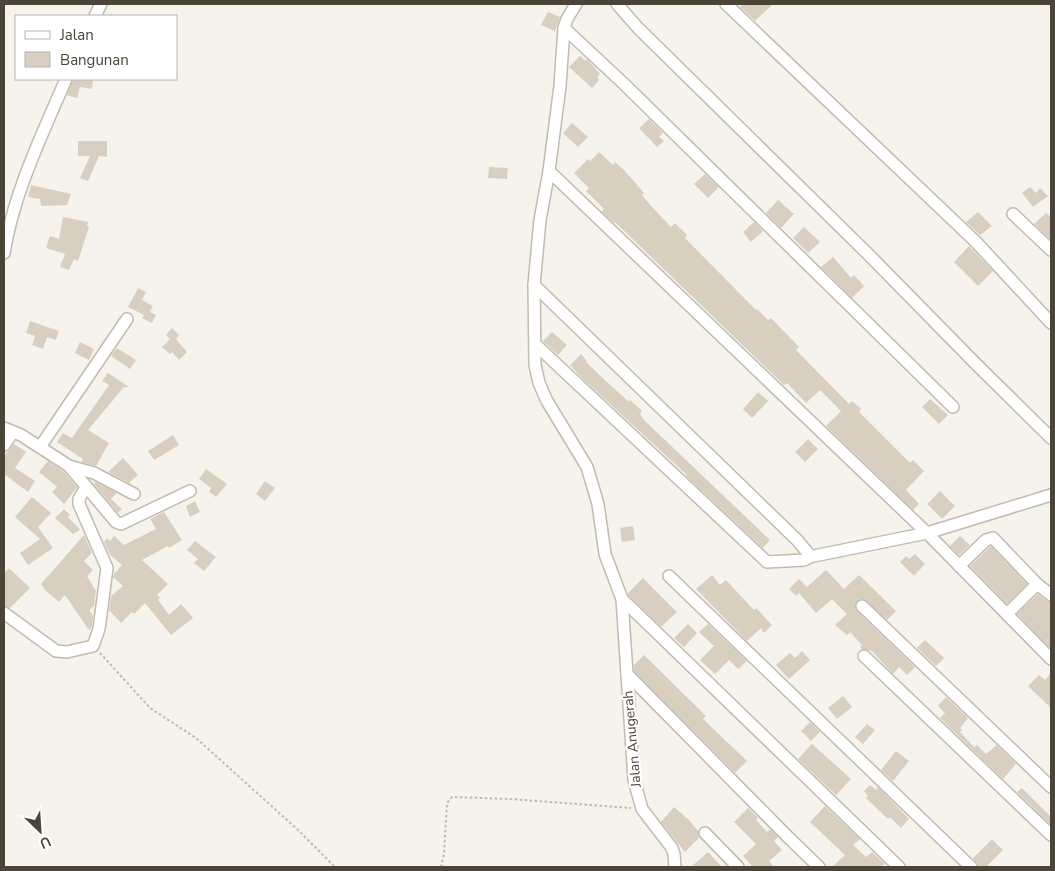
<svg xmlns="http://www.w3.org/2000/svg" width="1055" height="871" font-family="'Nunito Sans',sans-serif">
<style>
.building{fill:#d8cfc1}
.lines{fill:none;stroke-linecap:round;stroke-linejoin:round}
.minor-casing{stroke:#c2bbae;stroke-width:14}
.path{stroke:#c4b79f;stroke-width:2;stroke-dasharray:2.5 2.5;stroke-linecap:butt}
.minor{stroke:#fff;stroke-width:11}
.labels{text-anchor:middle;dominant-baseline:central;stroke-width:4.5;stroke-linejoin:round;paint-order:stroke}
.street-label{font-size:14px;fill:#4b4439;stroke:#fff}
</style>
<rect width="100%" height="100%" fill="#f6f3ec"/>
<g class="building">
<path d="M743,4H773L755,21L740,7Z"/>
<path d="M548,12L560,17L555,31L541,25Z"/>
<path d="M580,56L586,61L587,59L600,74L597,77L599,80L592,88L569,67Z"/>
<path d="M73,79L93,80L92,89L80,87L77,98L67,95Z"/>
<path d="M649,119L663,133L659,137L664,141L657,147L639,128Z"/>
<path d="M572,123L588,137L578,147L563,133Z"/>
<path d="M78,141H107V157L99,156L88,181L80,178L90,156H78Z"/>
<path d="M599,152L613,165L615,162L625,171L644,193L642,195L652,207L671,227L675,223L687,235L685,238L756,310L757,309L768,320L771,318L799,347L796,350L849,404L852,401L861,409L859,412L910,463L913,460L924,471L906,490L919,504L913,510L826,426L841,411L820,390L806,403L787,383L784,385L615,222L614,223L602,212L604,209L586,191L589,188L574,173L588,159L590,161Z"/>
<path d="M489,167L508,168L507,179L488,178Z"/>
<path d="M705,174L719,187L708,198L694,184Z"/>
<path d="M31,185L71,194L67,205L41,206L40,199L28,197Z"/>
<path d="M1030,187L1036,193L1040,188L1048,196L1033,207L1022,193Z"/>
<path d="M778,200L794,214L781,228L766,213Z"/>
<path d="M978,212L992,226L980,235L966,222Z"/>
<path d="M1046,213L1051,217V240L1034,224Z"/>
<path d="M63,217L88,222L87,226L89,227L78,261L74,259L69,270L60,267L65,254L46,248L50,236L59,239Z"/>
<path d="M754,222L763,231L751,242L743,232Z"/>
<path d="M804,227L820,242L808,253L793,238Z"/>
<path d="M969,246L993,271L978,286L954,262Z"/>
<path d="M833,257L851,278L854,275L864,286L852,298L821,267Z"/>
<path d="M138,288L146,292L142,300L153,306L150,312L156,315L152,323L142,318L144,315L128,307Z"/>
<path d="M30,321L59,331L56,340L47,337L43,349L32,345L35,336L26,333Z"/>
<path d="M172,328L179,335L176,339L187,352L179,360L172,352L170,354L162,347L170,339L166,335Z"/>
<path d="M552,332L567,345L558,355L543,341Z"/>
<path d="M80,342L94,349L89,360L75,353Z"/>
<path d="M117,348L136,360L130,369L111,356Z"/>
<path d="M581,354L587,361L586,362L606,381L629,402L630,400L642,411L640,414L644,420L770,540L763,548L686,476L687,475L582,378L570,365Z"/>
<path d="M108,373L129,387H124L88,430L109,443L96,466L81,462L83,459L57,442L63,433L72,438L109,385L102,381Z"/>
<path d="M758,392L768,401L752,418L743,409Z"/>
<path d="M930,399L948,415L939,424L922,407Z"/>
<path d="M173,435L179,445L154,460L148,451Z"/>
<path d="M808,439L818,449L805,462L795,452Z"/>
<path d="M14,444L26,452L15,468L35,481L28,492L4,474V456Z"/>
<path d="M123,458L138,475L129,483L108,472Z"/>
<path d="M48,461L64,472L77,487L64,504L52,492L57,487L39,472Z"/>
<path d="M206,469L227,484L216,497L209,492L211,488L199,479Z"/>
<path d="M265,481L275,488L265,501L256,494Z"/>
<path d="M95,482L117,493L111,499L122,509L118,513L94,484Z"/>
<path d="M940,491L955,506L942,519L927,504Z"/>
<path d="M32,497L51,513L38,527L53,548L28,565L20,553L40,539L15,517Z"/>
<path d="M195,501L200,512L190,517L186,506Z"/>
<path d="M64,509L70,515L68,517L80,530L73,534L55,518Z"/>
<path d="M164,512L182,540L169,548L168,546L142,560L168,584L157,595L160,598L158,600L169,615L181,604L193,618L171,635L145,603L134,614L132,612L121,623L109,610L111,596L123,586L113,577L114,574L122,565L110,555L104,542L107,538L110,541L114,536L124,545L156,529L150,519Z"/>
<path d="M633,526L635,540L622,542L620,528Z"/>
<path d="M84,535L92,553L84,561L93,570L87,576L96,591L94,606L89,610L93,616L92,627L89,630L65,595L59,602L45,590L41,584Z"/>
<path d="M960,536L970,545L959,555L950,546Z"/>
<path d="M195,541L216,557L204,571L194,563L198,559L187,550Z"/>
<path d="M991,546L1027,584L1007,604L970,566Z"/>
<path d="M915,554L925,564L914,576L900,562L906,556L909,559Z"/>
<path d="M9,568L30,588L10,608L4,606V573Z"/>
<path d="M826,570L844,589L859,575L896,611L887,620L864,599H859L855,605L857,611L915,667L907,675L899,667L893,674L872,651L862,649L860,646L862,645L850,632L847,635L835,625L847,614L832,599L816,613L799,593L796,596L789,589L799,579L807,587Z"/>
<path d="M712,575L720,585L726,580L754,610L756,608L772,625L764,633L761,628L747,641L696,589Z"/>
<path d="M643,578L677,612L661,627L628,595V593Z"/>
<path d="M1038,594L1046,601L1051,602V649L1017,614Z"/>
<path d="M688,624L697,633L684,647L674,638Z"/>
<path d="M708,624L747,661L738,669L729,660L715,674L700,660L714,646L699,632Z"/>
<path d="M925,640L944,658L936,666L917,648Z"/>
<path d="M802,651L810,660L789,679L776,665L790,653L795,658Z"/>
<path d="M644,655L706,716L703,719L747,761L735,773L634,671V665Z"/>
<path d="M1051,673V708L1028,686L1039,675L1045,680Z"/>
<path d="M843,696L852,707L837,719L828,708Z"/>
<path d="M946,697L968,718L960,728L962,730L960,732L974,747L977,745L986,754L997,745L1016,764L1003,779L940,718L945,713L938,706Z"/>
<path d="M810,722L820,732L811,741L801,731Z"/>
<path d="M867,724L875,730L863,744L855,737Z"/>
<path d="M812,744L851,779L836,795L798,759Z"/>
<path d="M896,751L909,761L893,781L881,770Z"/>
<path d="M870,785L876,790L878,787L909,819L901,828L890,817L888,819L866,798L868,796L864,791Z"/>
<path d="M1022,788L1051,817V825L1017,792Z"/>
<path d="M825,806L860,839L853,845L866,857L872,852L885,864L881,867H832L845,855L810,822Z"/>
<path d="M674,807L689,820L698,831L699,838L685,852L661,822Z"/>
<path d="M748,808L758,818L756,820L767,832L770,829L778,837L774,841L782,850L769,861L774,867H753L743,856L756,844L734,822Z"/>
<path d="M992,839L1003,850L986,867H979L973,858Z"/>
<path d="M708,852L722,867H691Z"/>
</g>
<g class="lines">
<g class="minor-casing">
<g id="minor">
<path d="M576,4L567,19L564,28L560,86L549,171L540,220L534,285L535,365L539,383L547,401L587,467L598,504L605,554L622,599L899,867"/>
<path d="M617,4L638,28L870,256L976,364L1051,438"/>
<path d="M726,4L976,242L1051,323"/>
<path d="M95,16L101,4"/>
<path d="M564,28L622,82L953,407"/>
<path d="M549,171L927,533L1051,659"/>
<path d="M1013,214L1051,250"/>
<path d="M4,253C14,192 42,135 66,79"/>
<path d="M534,285L797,540L808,553V558L804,560L767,562L535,344"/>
<path d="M4,428L21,435L69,466L94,473L134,494"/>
<path d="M4,445L13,432"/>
<path d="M40,447L127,319"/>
<path d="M69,466L116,522L121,524L190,491"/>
<path d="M809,557L927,533L1051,495"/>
<path d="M959,566L986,540L993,538L1037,584"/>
<path d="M669,576L971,867"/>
<path d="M622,599L634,780L642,809L672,848L674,854L675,867"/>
<path d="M862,606L1051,787"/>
<path d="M4,613L56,651L67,652L93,646L99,629L107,568L79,504V499L86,487"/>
<path d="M1007,614L1037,584L1051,595"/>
<path d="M864,656L1051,835"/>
<path d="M627,674L788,837L819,867"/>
<path d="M705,833L738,867"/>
</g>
</g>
<g class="path">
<path d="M100,653L150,708L196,738L297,829L335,867"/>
<path d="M441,867L444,854L447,803L452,797L510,799L631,808"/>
</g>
<use href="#minor" class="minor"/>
</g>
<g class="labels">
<g class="street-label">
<text transform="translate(632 739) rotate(-95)">Jalan Anugerah</text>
</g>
</g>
<rect width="1055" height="871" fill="none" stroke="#4b4439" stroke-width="10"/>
<rect x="15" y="15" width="162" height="65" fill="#ffffff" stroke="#b7b4b0"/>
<rect x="25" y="31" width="25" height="8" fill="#ffffff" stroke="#b7b4b0"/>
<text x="60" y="40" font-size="15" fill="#4b4439">Jalan</text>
<rect x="25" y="52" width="25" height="15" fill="#d8cfc1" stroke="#b7b4b0"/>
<text x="60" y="65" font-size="15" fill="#4b4439">Bangunan</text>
<g transform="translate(40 831) rotate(155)" stroke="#ffffff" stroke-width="4" paint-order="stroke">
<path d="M0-4L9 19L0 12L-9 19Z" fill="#4b4439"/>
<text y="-8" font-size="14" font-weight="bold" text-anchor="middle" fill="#4b4439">U</text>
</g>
</svg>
